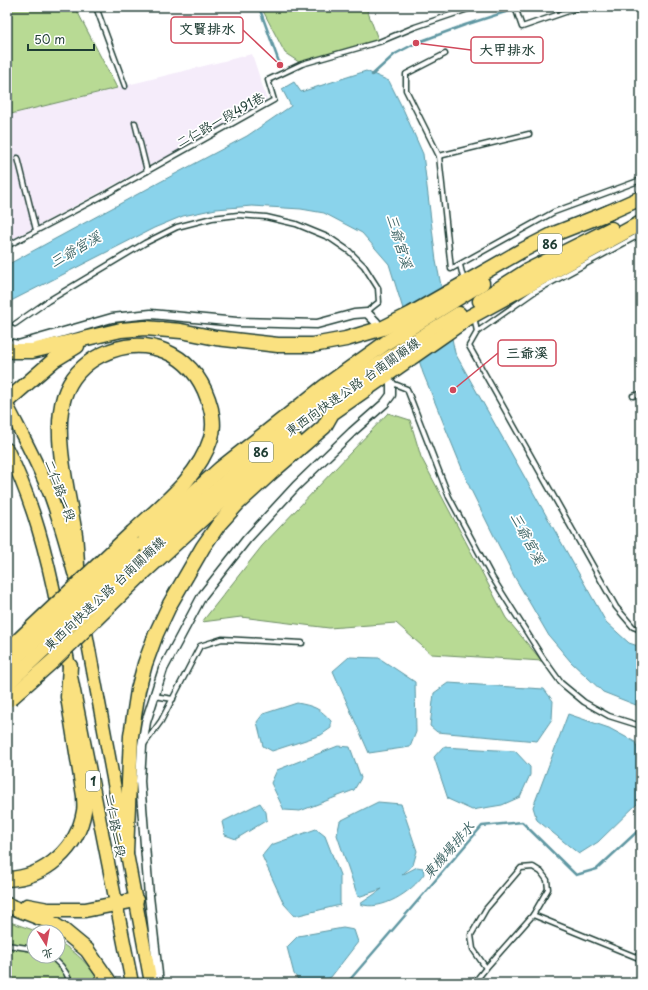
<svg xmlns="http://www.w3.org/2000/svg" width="648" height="990" font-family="'Playpen Sans','LXGW WenKai TC',sans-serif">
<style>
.built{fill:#f5ecfa}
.green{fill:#b8da94;stroke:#6c8c64}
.water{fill:#8ad3eb;stroke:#5f97a2}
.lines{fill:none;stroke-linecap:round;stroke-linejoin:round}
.stream{stroke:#5f97a2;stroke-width:2.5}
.lane-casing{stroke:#1f3d34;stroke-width:7}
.street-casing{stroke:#1f3d34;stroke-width:11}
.primary-casing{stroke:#1f3d34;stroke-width:15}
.highway-casing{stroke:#1f3d34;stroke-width:17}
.lane{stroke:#fff;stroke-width:4}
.street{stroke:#fff;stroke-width:8}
.primary{stroke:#fae180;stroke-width:12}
.highway{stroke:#fae180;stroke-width:14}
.highway-bridge-casing{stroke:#1f3d34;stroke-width:17;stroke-linecap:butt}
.highway-bridge{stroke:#fae180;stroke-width:14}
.labels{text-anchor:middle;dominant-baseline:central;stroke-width:3.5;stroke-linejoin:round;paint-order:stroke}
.shield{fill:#fff;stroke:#627771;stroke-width:1}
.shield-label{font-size:12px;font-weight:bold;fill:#1f3d34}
.street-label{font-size:13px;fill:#1f3d34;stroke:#fff}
.water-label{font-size:14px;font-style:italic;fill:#3a6262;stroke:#fff}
.leader{fill:none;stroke:#d1495b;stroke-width:1.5}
.callout-dot{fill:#d1495b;stroke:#fff;stroke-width:1.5}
.callout{fill:#fff;stroke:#d1495b;stroke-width:1.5}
.callout-label{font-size:14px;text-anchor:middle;font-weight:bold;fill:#1f3d34}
</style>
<rect width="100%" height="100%" fill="#fff"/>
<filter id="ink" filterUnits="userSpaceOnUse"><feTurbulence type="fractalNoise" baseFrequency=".025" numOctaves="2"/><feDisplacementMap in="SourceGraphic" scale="8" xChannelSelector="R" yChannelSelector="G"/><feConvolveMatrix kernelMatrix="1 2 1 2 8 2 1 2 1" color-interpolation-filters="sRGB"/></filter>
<g filter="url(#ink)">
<path class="built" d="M252,54L267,100L218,129L7,242V115Z"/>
<g class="green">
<path d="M7,7H75L117,88L7,115Z"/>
<path d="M261,7H366L379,42L302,64L285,53Z"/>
<path d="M388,413L410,420L421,457L506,618L542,661L431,654L396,623L329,628L241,617L202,622L262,546Z"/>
<path d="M7,921L39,932H34V956H58V941C79,955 87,962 100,983H7Z"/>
</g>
<g class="water">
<path d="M366,71L389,81L404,111L423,154L436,261L455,353L606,622L629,643L641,647V707L603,692L571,662L549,636L514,576L470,488L423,373L389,264L362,233L324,213L301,209L252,206L216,209L183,216L154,228L7,303V265L160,182L247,136L291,106L282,89L294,82L301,92Z"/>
<path d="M349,657L379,658L415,682L416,732L410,747L369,753L333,671Z"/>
<path d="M448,683L544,689L553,701L552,719L537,741L437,732L430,726L434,693Z"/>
<path d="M297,703C313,706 320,708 331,721V728L321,735L272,751L263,746L257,722L263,714Z"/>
<path d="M568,714L609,728L635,742L641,759V800L598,842L579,854L537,820L533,807Z"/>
<path d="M338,746L350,747L361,778L354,790L300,811L284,810L271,783L277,770Z"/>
<path d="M443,747L515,751L530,767V775L520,797L502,805L472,810L448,799L434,757Z"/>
<path d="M378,802L401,804L417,851L413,865L402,875L417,867L423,868L424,874C412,892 381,912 360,904L382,889L358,897L337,835L340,821Z"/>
<path d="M260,803L266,812L267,820L236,839L225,835L222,822Z"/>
<path d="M316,829L325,836L340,875V905L295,916L284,904L262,856L271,845Z"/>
<path d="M343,928L354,930L358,942L331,977L317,983H301L294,974L287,947L298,936Z"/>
</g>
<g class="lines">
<g class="stream">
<path d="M259,7L280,65"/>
<path d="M372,75L395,54L416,43L465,25L521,7"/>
<path d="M347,983L482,826L522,822L576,875L597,869L641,828"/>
</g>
<g class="lane-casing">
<g id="lane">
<path d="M96,7L125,86"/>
<path d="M515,7L522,27L580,7"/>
<path d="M445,54L406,74V90L439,156L451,269L554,212L641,180"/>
<path d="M135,123L147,171"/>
<path d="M439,156L529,134"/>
<path d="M18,158L36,230"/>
<path d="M641,234L534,292L477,332L469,346L616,607L633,627L641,630"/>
<path d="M7,246L110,192L274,100L268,80L302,64L379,42L415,27L474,7"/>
<path d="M460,265L463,277"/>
<path d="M475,321L477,332"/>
<path d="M15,324L48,301L145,243L177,227L212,218L238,215L266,217L296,224L330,238L349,251L364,266L378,288L379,302L370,309L368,313"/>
<path d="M392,383L407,389L449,497L492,577L543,658L561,683L584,702L609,716L641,726"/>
<path d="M633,396L641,394"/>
<path d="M154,696L173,699"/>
<path d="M145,743L161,721L200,646L222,639L302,643"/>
<path d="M7,945L34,949"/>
<path d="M49,956C60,962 66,970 70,982"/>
<path d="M486,968L533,915L641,959"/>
<path d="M474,983L486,968L473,949L471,935L486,909L521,868L533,867L541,872L547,880L548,889L533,915"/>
</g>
</g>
<g class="street-casing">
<g id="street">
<path d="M13,344L18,345L112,318L151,314L237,322L317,324L354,314L367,313L376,322"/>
<path d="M159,983L149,896L140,781L142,746L146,722L163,669L202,596L247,539L296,486L352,432L385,403L391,395V383"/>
</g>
</g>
<g class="primary-casing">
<g id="primary">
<path d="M7,405C22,435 39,465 51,497C60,522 67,547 74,573"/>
<path d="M7,449C33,501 47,555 58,611"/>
<path d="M84,622L151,983"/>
<path d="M64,641L132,983"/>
</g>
</g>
<g class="highway-casing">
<g id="highway">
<path d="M603,215L641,198"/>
<path d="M480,301L527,271L611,229"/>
<path d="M7,349L13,351H32L121,330L145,328L181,331L216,338L278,345H313L346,339L383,328L411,314L521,251L554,234L610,212"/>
<path d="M7,401L54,360L77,346"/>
<path d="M136,545L220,469L324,387L387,342L482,283"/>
<path d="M140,559C187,516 234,473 283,433C339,389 399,351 459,314"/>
<path d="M143,573L223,500L295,440"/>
<path d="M78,590C77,572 77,553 75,535C69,495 52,436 64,397C70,379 83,364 101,355C145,333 192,352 208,399C212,410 215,426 211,438C199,477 162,505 133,532"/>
<path d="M126,852L131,736L138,690L145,664L156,634L170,604L203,547L219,524L238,503L273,471L324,427L332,413L468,318L641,223"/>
<path d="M7,879C45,878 78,848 84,811C85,806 84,801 84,796L68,697L70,666"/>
<path d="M7,905L48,921L64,931L87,950L110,983"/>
<path d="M27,906L48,910H85L136,900"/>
</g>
</g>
<use href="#lane" class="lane"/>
<use href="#street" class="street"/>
<use href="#primary" class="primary"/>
<use href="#highway" class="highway"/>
<g class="highway-bridge-casing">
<g id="highway-bridge">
<path d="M7,651L133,532"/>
<path d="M7,666L136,545"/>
<path d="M7,684L140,559"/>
<path d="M10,699L54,660L143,573"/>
</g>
</g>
<use href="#highway-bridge" class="highway-bridge"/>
</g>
</g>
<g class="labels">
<g class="shield">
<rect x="538" y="234" width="24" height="20" rx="3"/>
<rect x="249" y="442" width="24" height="20" rx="3"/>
<rect x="86" y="771" width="14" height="20" rx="3"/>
</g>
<g class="shield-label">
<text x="550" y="244">86</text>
<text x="261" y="452">86</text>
<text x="93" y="781">1</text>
</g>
<g class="street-label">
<text transform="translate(220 119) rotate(-29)">二仁路一段491巷</text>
<text transform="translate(352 386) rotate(-35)">東西向快速公路 台南關廟線</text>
<text transform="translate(61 490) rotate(69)">二仁路一段</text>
<text transform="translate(104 593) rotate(-43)">東西向快速公路 台南關廟線</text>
<text transform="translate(116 825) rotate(79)">二仁路二段</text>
</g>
<g class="water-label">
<text transform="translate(400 241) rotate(73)">三爺宮溪</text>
<text transform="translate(75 249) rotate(-30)">三爺宮溪</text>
<text transform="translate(528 538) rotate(62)">三爺宮溪</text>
<text transform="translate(448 850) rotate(-49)">東機場排水</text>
</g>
</g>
<path class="leader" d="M280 65L243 30M416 43L471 50M453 390L498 353"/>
<g class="callout-dot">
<circle cx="280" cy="65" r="4"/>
<circle cx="416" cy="43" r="4"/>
<circle cx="453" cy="390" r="4"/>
</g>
<g class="callout">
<rect x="171" y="17" width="72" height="26" rx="4"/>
<rect x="471" y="37" width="72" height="26" rx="4"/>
<rect x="498" y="340" width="58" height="26" rx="4"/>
</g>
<g class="callout-label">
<text x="207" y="34">文賢排水</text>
<text x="507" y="55">大甲排水</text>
<text x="527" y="358">三爺溪</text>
</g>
<rect width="648" height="990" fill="none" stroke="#fff" stroke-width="24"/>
<rect x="12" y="12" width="624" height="966" fill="none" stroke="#1f3d34" stroke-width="1.5" filter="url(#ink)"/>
<g transform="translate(46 944) rotate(169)"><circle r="19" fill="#ffffff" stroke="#a5b1ae"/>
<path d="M0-3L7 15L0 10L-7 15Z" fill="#d1495b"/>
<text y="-6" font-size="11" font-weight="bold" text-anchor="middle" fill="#1f3d34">北</text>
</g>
<path d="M28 44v6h66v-6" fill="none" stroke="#1f3d34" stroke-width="2"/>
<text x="34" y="44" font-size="12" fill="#1f3d34" stroke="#ffffff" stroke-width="3" paint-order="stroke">50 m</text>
</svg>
